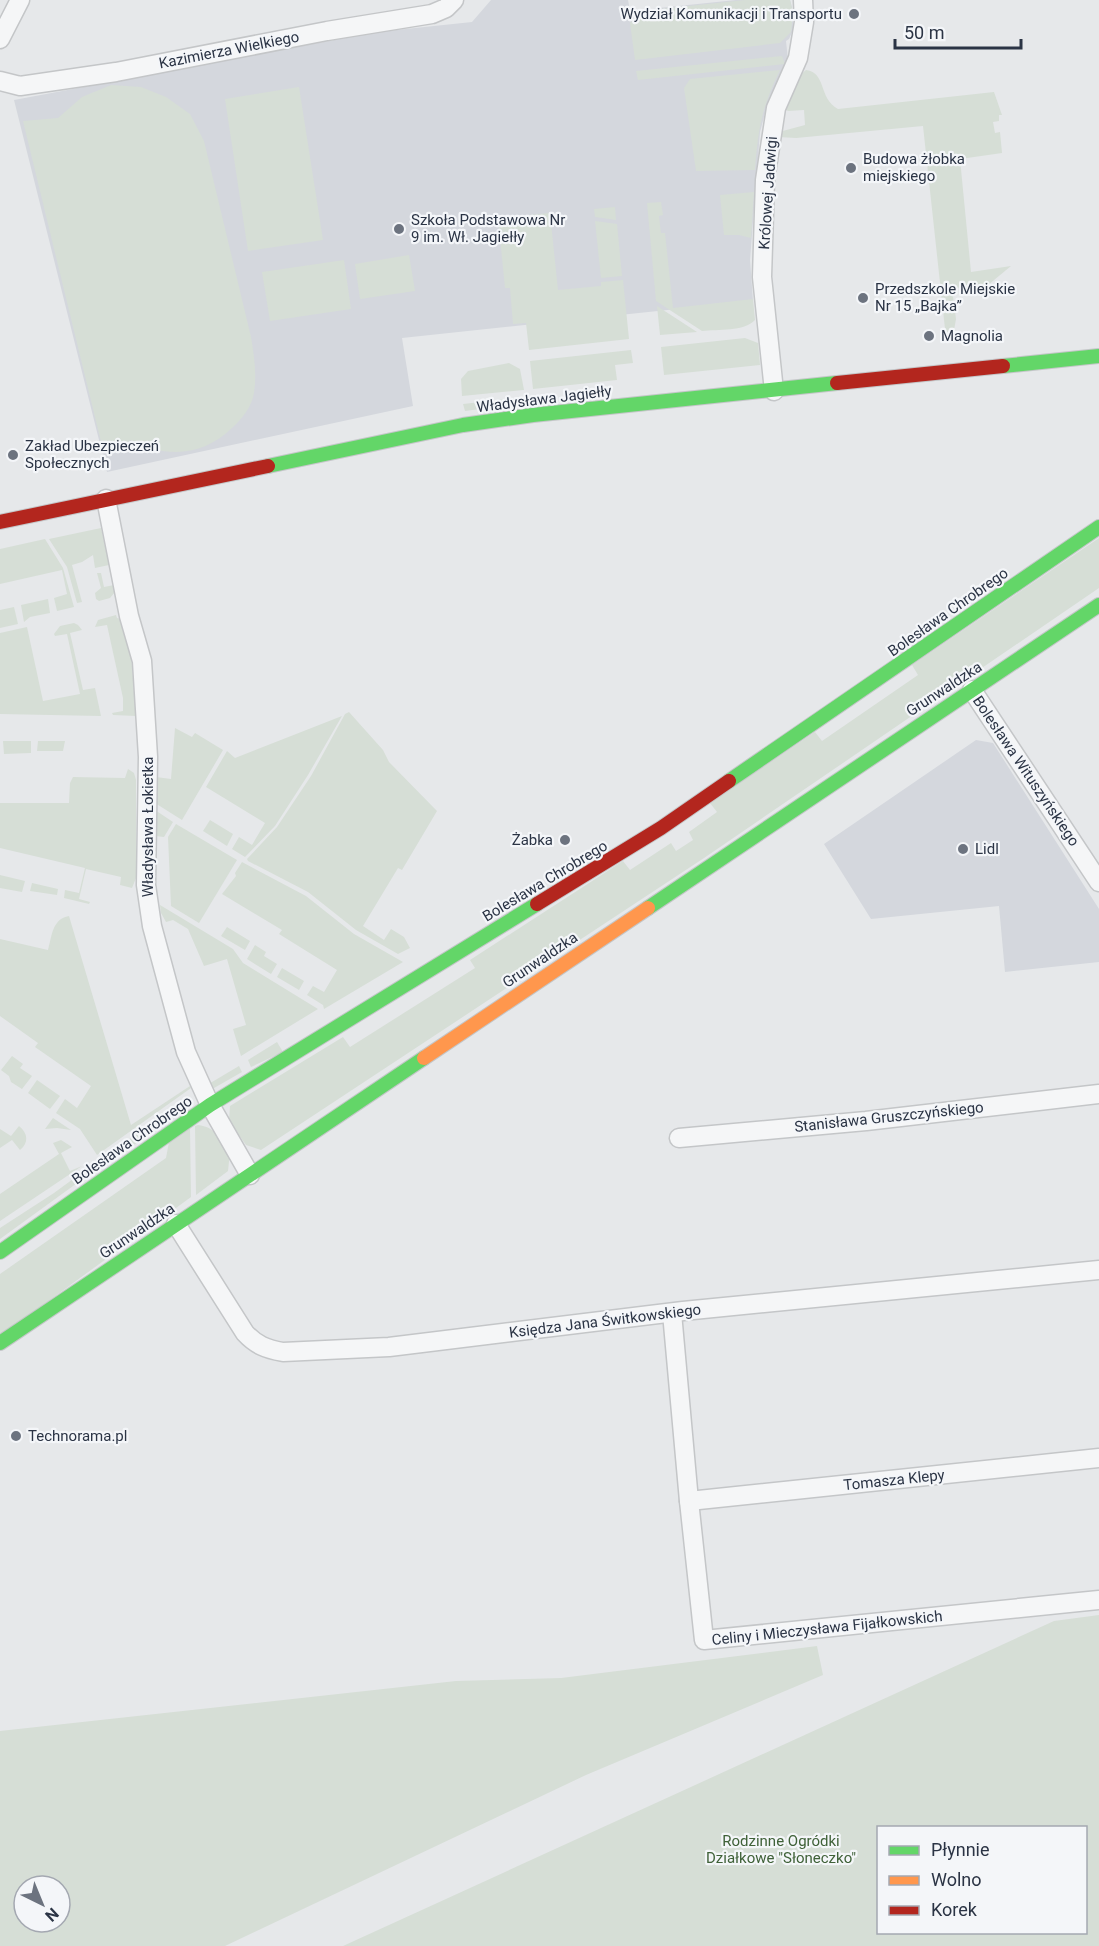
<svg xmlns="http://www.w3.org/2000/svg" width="1099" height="1946" font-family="Roboto,sans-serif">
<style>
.built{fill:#d4d7dd}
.green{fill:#d6ded6;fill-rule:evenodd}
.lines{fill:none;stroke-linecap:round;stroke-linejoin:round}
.street-casing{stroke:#c4c6c8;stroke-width:21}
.fast-casing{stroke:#c4c6c8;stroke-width:16}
.slow-casing{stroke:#c4c6c8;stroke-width:16}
.jam-casing{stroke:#c4c6c8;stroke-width:16}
.street{stroke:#f5f6f7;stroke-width:18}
.fast{stroke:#63d668;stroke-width:14}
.slow{stroke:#ff974d;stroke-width:14}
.jam{stroke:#b3261e;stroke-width:14}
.poi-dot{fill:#6c737f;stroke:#f4f6f9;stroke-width:2}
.labels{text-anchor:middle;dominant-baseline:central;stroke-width:4.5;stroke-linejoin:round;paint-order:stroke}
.poi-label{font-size:15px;fill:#2b3445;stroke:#f4f6f9;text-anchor:start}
.street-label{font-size:15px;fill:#2b3445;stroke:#f4f6f9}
.park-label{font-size:15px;fill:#3f6138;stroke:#f4f6f9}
</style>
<rect width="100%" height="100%" fill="#e6e8ea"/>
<g class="built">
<path d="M491,0H628L630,11L736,0H790L793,11V30L789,39L786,41L788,60L769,98L760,132L750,260L753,301L402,338L413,406L107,472L14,100L377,32L472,22Z"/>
<path d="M976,740L993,743L1099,909V962L1005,972L999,906L871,919L824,844Z"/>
</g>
<g class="green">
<path d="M745,0H790L793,13L791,32L780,43L635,60L630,23L642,11Z"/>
<path d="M782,56L785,64L638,80L636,71Z"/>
<path d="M780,70C762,107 758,129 755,170L696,171L684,88L690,79Z"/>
<path d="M806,70C827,73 818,98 838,109L994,92L1002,115H999V121L993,122L995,133L1000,132L1002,153L960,159L971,272L1011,266L988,285L968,291L966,286L952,289L956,319L953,336L946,338L923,126L796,138L778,137L779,132L805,125L804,110L788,111L785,109L799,76Z"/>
<path d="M111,85L141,87L166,97L190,114L204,141L251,337C254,355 257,374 254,393C252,406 242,419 232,428C202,457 166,458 130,440L125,445L103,450L23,121L58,118L82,97Z"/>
<path d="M299,87L323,240L248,251L225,99Z"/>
<path d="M754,192L751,238L739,235H724L720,195Z"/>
<path d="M661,202L663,215L659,216L661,233H665L673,308L753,299L755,320C744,332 718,329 702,331L656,301L647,203Z"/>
<path d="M615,207L616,220L595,217L594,209Z"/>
<path d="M550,213L558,290L601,286V282L623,280L629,339L529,350L526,323L513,324L510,288H505L498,218Z"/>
<path d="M595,221L617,224L622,276L601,278Z"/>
<path d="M409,255L415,291L360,299L355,264Z"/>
<path d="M344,260L351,309L270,321L262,272Z"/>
<path d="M657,306L697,332L660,335Z"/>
<path d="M745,338L758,343L760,365L664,375L661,347Z"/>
<path d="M631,350L633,363L615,365L617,380L533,389L530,361Z"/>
<path d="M509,363L520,369L524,390L462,396L461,379L468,371Z"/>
<path d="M525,397L526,403L465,411L463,404Z"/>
<path d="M101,528L109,565L95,568L93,555L82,562L72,565L82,602L77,603L67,567L49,539Z"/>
<path d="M1099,538V588L704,858L261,1150L246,1145L229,1121L230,1106L343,1037L350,1047L475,968L470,960L623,861L630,870L671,843L676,851L693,840L689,832L717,812L710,803L815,732L822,741L918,675L912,665Z"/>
<path d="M45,539L63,568L74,607L57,611L54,598L67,594L62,570L0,584V549Z"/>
<path d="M97,573H101L104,587L114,585L115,592L110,598L99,601L96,599L95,593L101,588Z"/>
<path d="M48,599L50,613L30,617L24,622L21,605Z"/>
<path d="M14,607L18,624L0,628V610Z"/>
<path d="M116,615L117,618L121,619L131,654L136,716L113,715L112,713L123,711V698L107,625L95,627L98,620Z"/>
<path d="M74,623L78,625L82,630L70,633L83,690L95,688L101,716L0,714V633L27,627L43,701L80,694L67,634L55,636L54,634L60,626Z"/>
<path d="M349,712L383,750L389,762L437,811L402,870L398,868L363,926L384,940L391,929L404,937L410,948L398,954L356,930L308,892L248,861L247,859L277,827L311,776L345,714Z"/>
<path d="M342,716L308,775L275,826L245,857L232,849L239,837L252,845L265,823L206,787L227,751L235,758Z"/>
<path d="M175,728L192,737L195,733L223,750L182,820L155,803L156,777L171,779Z"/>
<path d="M3,741H31V753L4,754Z"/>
<path d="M38,741H65L63,751H37Z"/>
<path d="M128,769L134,773L136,780V878L132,888L120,885L121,877L86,869L79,899L90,902L89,904L64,898L65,890L79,893L85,868L0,848V803H69L70,783L73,777L125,778Z"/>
<path d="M158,812L173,822L164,837L155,836V813Z"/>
<path d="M210,820L233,834L227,846L203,831Z"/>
<path d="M176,824L237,860L199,923L171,906L168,837Z"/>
<path d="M242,862L306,896L354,934L403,962L324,1009L323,1005L307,995L313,986L324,992L337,970L279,934L282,930L222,894L236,876L235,873Z"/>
<path d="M0,875L25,881L22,892L0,888Z"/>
<path d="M32,883L58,889L57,895L30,891Z"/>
<path d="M160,905L233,949L243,963L318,1009L241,1056L233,1029L246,1025L227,959L204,966L188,929L173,920L166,922L161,913Z"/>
<path d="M69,916L131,1125L190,1086L191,1088L97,1155L80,1129L56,1113L65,1099L77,1108L91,1086L35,1047L38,1043L0,1016V939L48,950C52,936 52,919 69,916Z"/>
<path d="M227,927L250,941L245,950L221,936Z"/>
<path d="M255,945L266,952L264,956L277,964L271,974L247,959Z"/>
<path d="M282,968L304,981L299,990L277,977Z"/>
<path d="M277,1042L283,1052L251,1067L248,1060Z"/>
<path d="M12,1056L23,1064L20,1068L32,1076L22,1089L11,1082L9,1076L1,1070Z"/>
<path d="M239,1066L242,1072L214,1088L207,1085Z"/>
<path d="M37,1080L60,1096L50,1109L28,1093Z"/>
<path d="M181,1104L185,1109L105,1165L96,1162Z"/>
<path d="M53,1118L71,1130L57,1128L45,1129Z"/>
<path d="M198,1125C215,1127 220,1138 230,1152L228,1171L196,1195L195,1126Z"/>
<path d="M19,1126C28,1133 29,1143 20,1150L12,1140L0,1148V1129L11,1136Z"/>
<path d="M190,1128L191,1197L43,1305L0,1334V1274L166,1158L169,1142Z"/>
<path d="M61,1140L72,1147L61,1153L70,1171L82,1166L0,1221V1194L59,1154L53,1143Z"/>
<path d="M84,1171V1178L0,1239V1228L54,1193Z"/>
<path d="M1099,1615V1946H343L1054,1621ZM878,1828H1086V1932H878Z"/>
<path d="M817,1646L823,1675L586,1775L225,1946H0V1731L456,1681L561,1678ZM24,1886H60V1922H24Z"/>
</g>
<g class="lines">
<g class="street-casing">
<g id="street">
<path d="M0,39L20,0"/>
<path d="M0,81L20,86L116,72L327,31L432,14L446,8L454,0"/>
<path d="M774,391L762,277L765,180L776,108L798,58L804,22L803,0"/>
<path d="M106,499L129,616L142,661L148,757L146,885L152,926L186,1052L210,1105L250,1175"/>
<path d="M972,690L1099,882"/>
<path d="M679,1138L866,1121L1099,1094"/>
<path d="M176,1224L245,1333C256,1345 266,1349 283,1352L389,1347L683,1311L1099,1270"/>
<path d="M672,1313L689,1501L704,1640L1099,1600"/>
<path d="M689,1501L1099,1458"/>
</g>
</g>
<g class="fast-casing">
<g id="fast">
<path d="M1003,366L1099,356"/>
<path d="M268,466L463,425L533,415L837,383"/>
<path d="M729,781L1099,527"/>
<path d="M648,908L1099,605"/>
<path d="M0,1252L210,1105L537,904"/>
<path d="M0,1343L424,1058"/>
</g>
</g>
<g class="slow-casing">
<path id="slow" d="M424,1058L648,908"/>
</g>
<g class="jam-casing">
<g id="jam">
<path d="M837,383L1003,366"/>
<path d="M0,522L268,466"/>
<path d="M537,904L661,828L729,781"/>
</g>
</g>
<use href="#street" class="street"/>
<use href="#fast" class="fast"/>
<use href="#slow" class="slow"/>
<use href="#jam" class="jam"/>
</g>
<g class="poi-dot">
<circle cx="854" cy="14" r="6"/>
<circle cx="851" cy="168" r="6"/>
<circle cx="399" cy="229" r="6"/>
<circle cx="863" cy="298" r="6"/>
<circle cx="929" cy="336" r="6"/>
<circle cx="13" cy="455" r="6"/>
<circle cx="565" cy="840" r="6"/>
<circle cx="963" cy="849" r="6"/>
<circle cx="16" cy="1436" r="6"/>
</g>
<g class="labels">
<g class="poi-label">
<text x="842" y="14" text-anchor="end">Wydział Komunikacji i Transportu</text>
<text x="863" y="159">Budowa żłobka<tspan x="863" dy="17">miejskiego</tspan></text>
<text x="411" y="220">Szkoła Podstawowa Nr<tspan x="411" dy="17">9 im. Wł. Jagiełły</tspan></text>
<text x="875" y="289">Przedszkole Miejskie<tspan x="875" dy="17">Nr 15 „Bajka”</tspan></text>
<text x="941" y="336">Magnolia</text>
<text x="25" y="446">Zakład Ubezpieczeń<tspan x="25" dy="17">Społecznych</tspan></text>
<text x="553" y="840" text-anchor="end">Żabka</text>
<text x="975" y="849">Lidl</text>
<text x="28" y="1436">Technorama.pl</text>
</g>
<g class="street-label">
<text transform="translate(229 50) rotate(-11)">Kazimierza Wielkiego</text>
<text transform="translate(768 193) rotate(-86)">Królowej Jadwigi</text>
<text transform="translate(544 399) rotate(-7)">Władysława Jagiełły</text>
<text transform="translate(948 612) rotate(-35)">Bolesława Chrobrego</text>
<text transform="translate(944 689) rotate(-33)">Grunwaldzka</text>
<text transform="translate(1026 771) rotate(56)">Bolesława Wituszyńskiego</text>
<text transform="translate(148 827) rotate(-90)">Władysława Łokietka</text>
<text transform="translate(545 881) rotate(-31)">Bolesława Chrobrego</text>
<text transform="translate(540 960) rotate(-34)">Grunwaldzka</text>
<text transform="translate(889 1117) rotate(-6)">Stanisława Gruszczyńskiego</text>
<text transform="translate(132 1140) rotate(-35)">Bolesława Chrobrego</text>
<text transform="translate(137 1231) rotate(-34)">Grunwaldzka</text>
<text transform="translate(605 1321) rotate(-7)">Księdza Jana Świtkowskiego</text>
<text transform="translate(894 1480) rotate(-6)">Tomasza Klepy</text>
<text transform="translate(827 1628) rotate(-6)">Celiny i Mieczysława Fijałkowskich</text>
</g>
<g class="park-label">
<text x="781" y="1841">Rodzinne Ogródki<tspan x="781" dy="17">Działkowe "Słoneczko"</tspan></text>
</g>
</g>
<rect x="877" y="1826" width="210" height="108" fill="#f4f6f9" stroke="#a4a8b1" stroke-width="1.5"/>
<rect x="889" y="1846" width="30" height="9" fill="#63d668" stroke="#a4a8b1" stroke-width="1.5"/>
<text x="931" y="1856" font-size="18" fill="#2b3445">Płynnie</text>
<rect x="889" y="1876" width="30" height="9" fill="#ff974d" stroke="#a4a8b1" stroke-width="1.5"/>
<text x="931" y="1886" font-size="18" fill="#2b3445">Wolno</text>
<rect x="889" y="1906" width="30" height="9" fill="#b3261e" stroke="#a4a8b1" stroke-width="1.5"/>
<text x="931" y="1916" font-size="18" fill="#2b3445">Korek</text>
<g transform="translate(42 1904) rotate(137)"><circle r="28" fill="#f4f6f9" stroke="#a4a8b1" stroke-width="1.5"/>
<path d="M0-4.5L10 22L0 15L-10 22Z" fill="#6c737f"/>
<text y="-9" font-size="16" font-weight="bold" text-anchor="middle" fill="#2b3445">N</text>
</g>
<path d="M895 39v9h126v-9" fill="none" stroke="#2b3445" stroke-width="3"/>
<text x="904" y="39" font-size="18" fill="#2b3445" stroke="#f4f6f9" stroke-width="4.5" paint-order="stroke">50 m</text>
</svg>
